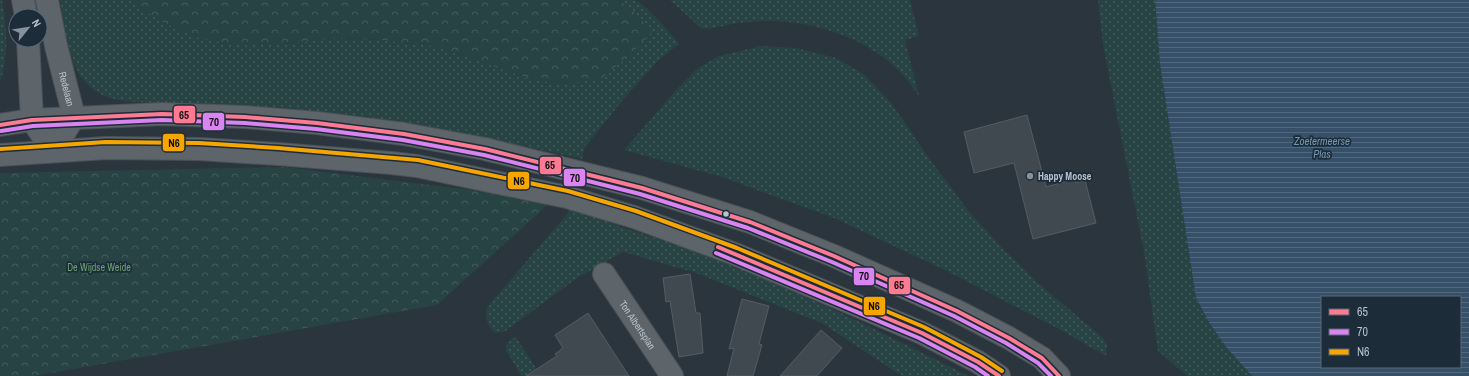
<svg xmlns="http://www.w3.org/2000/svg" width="1469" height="376" font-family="'Archivo Narrow',sans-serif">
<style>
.grass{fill:url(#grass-dots)}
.forest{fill:url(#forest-crowns)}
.water{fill:url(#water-rules);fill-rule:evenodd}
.building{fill:#414950;stroke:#545c64}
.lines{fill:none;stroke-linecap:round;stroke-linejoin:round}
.minor-casing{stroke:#4a5157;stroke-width:24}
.minor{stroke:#5d646a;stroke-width:22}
.bus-1-casing{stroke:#1d2c39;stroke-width:7}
.bus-2-casing{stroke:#1d2c39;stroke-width:7}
.bus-3-casing{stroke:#1d2c39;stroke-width:7}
.bus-1{stroke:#fe7a93;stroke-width:4}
.bus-2{stroke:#d984f0;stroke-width:4}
.bus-3{stroke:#f7a600;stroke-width:4}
.poi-dot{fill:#85919b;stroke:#1d2c39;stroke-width:1.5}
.bus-dot{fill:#b6c2cd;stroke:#1d2c39;stroke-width:1.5}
.labels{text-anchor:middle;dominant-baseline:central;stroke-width:3.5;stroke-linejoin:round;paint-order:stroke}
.street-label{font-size:10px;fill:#b6c2cd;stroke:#1d2c39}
.poi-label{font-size:10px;font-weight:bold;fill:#b6c2cd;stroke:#1d2c39;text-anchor:start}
.park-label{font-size:10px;fill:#6ba071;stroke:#1d2c39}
.water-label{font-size:11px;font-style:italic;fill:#7396b3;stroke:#1d2c39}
.line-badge{stroke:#1d2c39;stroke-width:1.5}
.pale-badge-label{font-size:11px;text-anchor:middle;font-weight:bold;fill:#111}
</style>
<defs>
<pattern id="grass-dots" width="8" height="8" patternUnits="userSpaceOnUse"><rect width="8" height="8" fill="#274344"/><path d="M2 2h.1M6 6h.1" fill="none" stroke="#445c5e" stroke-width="1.8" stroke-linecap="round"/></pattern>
<pattern id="forest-crowns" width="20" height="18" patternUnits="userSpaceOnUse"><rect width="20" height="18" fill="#274344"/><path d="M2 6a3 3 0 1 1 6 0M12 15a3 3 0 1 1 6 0" fill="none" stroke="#445c5e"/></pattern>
<pattern id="water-rules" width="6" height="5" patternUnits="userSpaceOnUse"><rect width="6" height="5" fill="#365069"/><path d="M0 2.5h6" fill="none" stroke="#51687d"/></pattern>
</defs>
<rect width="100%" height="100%" fill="#2b353d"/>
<g class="grass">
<path d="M0,0H2C7,27 9,56 0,82Z"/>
<path d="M60,0H130L162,22L232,45H274L336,38L381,40L434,46L534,80L567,84L652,31L630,8L619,0C623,0 630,0 634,0C644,2 673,35 679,44L658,61L622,101L585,147L582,159C505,141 429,125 351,115C298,109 244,106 191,103C164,101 120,107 97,92C66,72 66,32 60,0Z"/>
<path d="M670,0H910L919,36L905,40L919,96C914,89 909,82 904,76C871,40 820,22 772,21C759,21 745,22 732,24C722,26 712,29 702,29Z"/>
<path d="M1098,0H1155L1160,64L1196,298L1210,324L1227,348L1252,376H1187L1158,351L1144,252L1103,45Z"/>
<path d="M761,46L796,48L836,58L865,75L892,104L931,161L967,209L1001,247L1038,283L1103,338L1107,346L1106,356L1059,329L945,270L834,218L722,177L624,150L677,89L698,68L719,56Z"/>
<path d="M571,204L615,225L695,251L747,271L852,318L969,376H902L822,323L696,273L623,252L577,278L504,332L495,333C487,326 484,316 488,306L568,213Z"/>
<path d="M516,337L541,376H521L506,350C506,342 510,340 516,337Z"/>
</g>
<g class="forest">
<path d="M130,0H619L630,8L653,31L630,55L601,79L567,84L534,80L434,46L381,40L336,38L274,45H232L195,37L162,22Z"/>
<path d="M284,167L553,200L437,305L34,376H0V173Z"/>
</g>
<path class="water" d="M1155,0H1469V376H1252L1227,348L1210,324L1196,298L1160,64ZM1322,297H1460V367H1322Z"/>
<g class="building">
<path d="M1027,115L1046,187L1075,179L1076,183L1085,180L1096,223L1033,239L1014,163L974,173L964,132Z"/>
<path d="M690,274L696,313H700L703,353L679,357L670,301L666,302L663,278Z"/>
<path d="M742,299L769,306L759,344L762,345L753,376H727L734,348L729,349Z"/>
<path d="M588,313L629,376H526L557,356L555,354L563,348L555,335Z"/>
<path d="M821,330L842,348L817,376H780Z"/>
</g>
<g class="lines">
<g class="minor-casing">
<g id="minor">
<path d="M23,0L26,16"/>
<path id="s1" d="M47,0L56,46L74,117L53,151"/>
<path d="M28,40L32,120L53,151"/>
<path d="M0,125L32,120L162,114L245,117L317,123L404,134L485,149L642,188L750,222L834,256L957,311L1009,338L1042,358L1059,376"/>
<path d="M0,155L106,148L199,149L278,154L391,163L417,166L567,197L634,217L735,254L922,333L978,362L999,376"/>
<path id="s2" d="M604,274L672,376"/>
</g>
</g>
<use href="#minor" class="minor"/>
<g class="bus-1-casing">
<g id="bus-1">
<path d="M0,125L32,120L162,114L245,117L317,123L404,134L485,149L642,188L750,222L834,256L957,311L1009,338L1042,358L1059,376"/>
<path d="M718,247L922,333L978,362L999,376"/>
</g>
</g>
<g class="bus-2-casing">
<g id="bus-2">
<path d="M1,131L33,126L162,120L245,123L316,129L403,140L484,155L640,194L748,228L832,262L954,316L1006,343L1038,363L1051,376"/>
<path d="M716,253L919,338L975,367L988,376"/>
</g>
</g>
<g class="bus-3-casing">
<path id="bus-3" d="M0,149L106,142L199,143L278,148L418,160L568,191L636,211L737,248L924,327L981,357L1002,371"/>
</g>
<use href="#bus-1" class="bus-1"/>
<use href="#bus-2" class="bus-2"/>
<use href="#bus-3" class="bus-3"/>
</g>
<circle class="poi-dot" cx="1030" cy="176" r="4"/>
<circle class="bus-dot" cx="726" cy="214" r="3.5"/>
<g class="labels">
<g class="street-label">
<text stroke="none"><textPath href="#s1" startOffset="91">Redelaan</textPath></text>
<text stroke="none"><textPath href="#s2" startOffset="61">Ton Albertsplan</textPath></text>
</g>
<g class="poi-label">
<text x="1038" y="176">Happy Moose</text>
</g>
<g class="park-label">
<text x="99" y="267">De Wijdse Weide</text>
</g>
<g class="water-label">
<text x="1322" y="141">Zoetermeerse<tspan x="1322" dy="13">Plas</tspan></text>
</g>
</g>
<g class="line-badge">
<rect x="173" y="105" width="23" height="19" rx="4" fill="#fe7a93"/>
<rect x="202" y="112" width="23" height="19" rx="4" fill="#d984f0"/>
<rect x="162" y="133" width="23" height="19" rx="4" fill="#f7a600"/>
<rect x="539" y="156" width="23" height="19" rx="4" fill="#fe7a93"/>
<rect x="563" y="168" width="23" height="19" rx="4" fill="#d984f0"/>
<rect x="507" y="171" width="23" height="19" rx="4" fill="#f7a600"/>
<rect x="853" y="267" width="22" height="19" rx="4" fill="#d984f0"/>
<rect x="888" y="276" width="23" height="19" rx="4" fill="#fe7a93"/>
<rect x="863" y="296" width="23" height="20" rx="4" fill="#f7a600"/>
</g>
<g class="pale-badge-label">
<text x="184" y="119">65</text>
<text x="214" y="126">70</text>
<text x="174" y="147">N6</text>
<text x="550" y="169">65</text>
<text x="575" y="182">70</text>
<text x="519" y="185">N6</text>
<text x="864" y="280">70</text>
<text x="899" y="289">65</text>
<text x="874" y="310">N6</text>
</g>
<rect x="1321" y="296" width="140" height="72" fill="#1d2c39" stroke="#5a6874"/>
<rect x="1329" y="309" width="20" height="6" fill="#fe7a93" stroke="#5a6874"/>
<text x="1357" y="316" font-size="12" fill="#b6c2cd">65</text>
<rect x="1329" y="329" width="20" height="6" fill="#d984f0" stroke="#5a6874"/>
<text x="1357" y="336" font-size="12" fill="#b6c2cd">70</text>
<rect x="1329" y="349" width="20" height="6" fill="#f7a600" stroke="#5a6874"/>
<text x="1357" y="356" font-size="12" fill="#b6c2cd">N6</text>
<g transform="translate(28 28) rotate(60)"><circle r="19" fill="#1d2c39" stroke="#5a6874"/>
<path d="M0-3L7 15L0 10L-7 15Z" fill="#85919b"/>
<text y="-6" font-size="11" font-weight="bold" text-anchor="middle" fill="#b6c2cd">N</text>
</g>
</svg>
